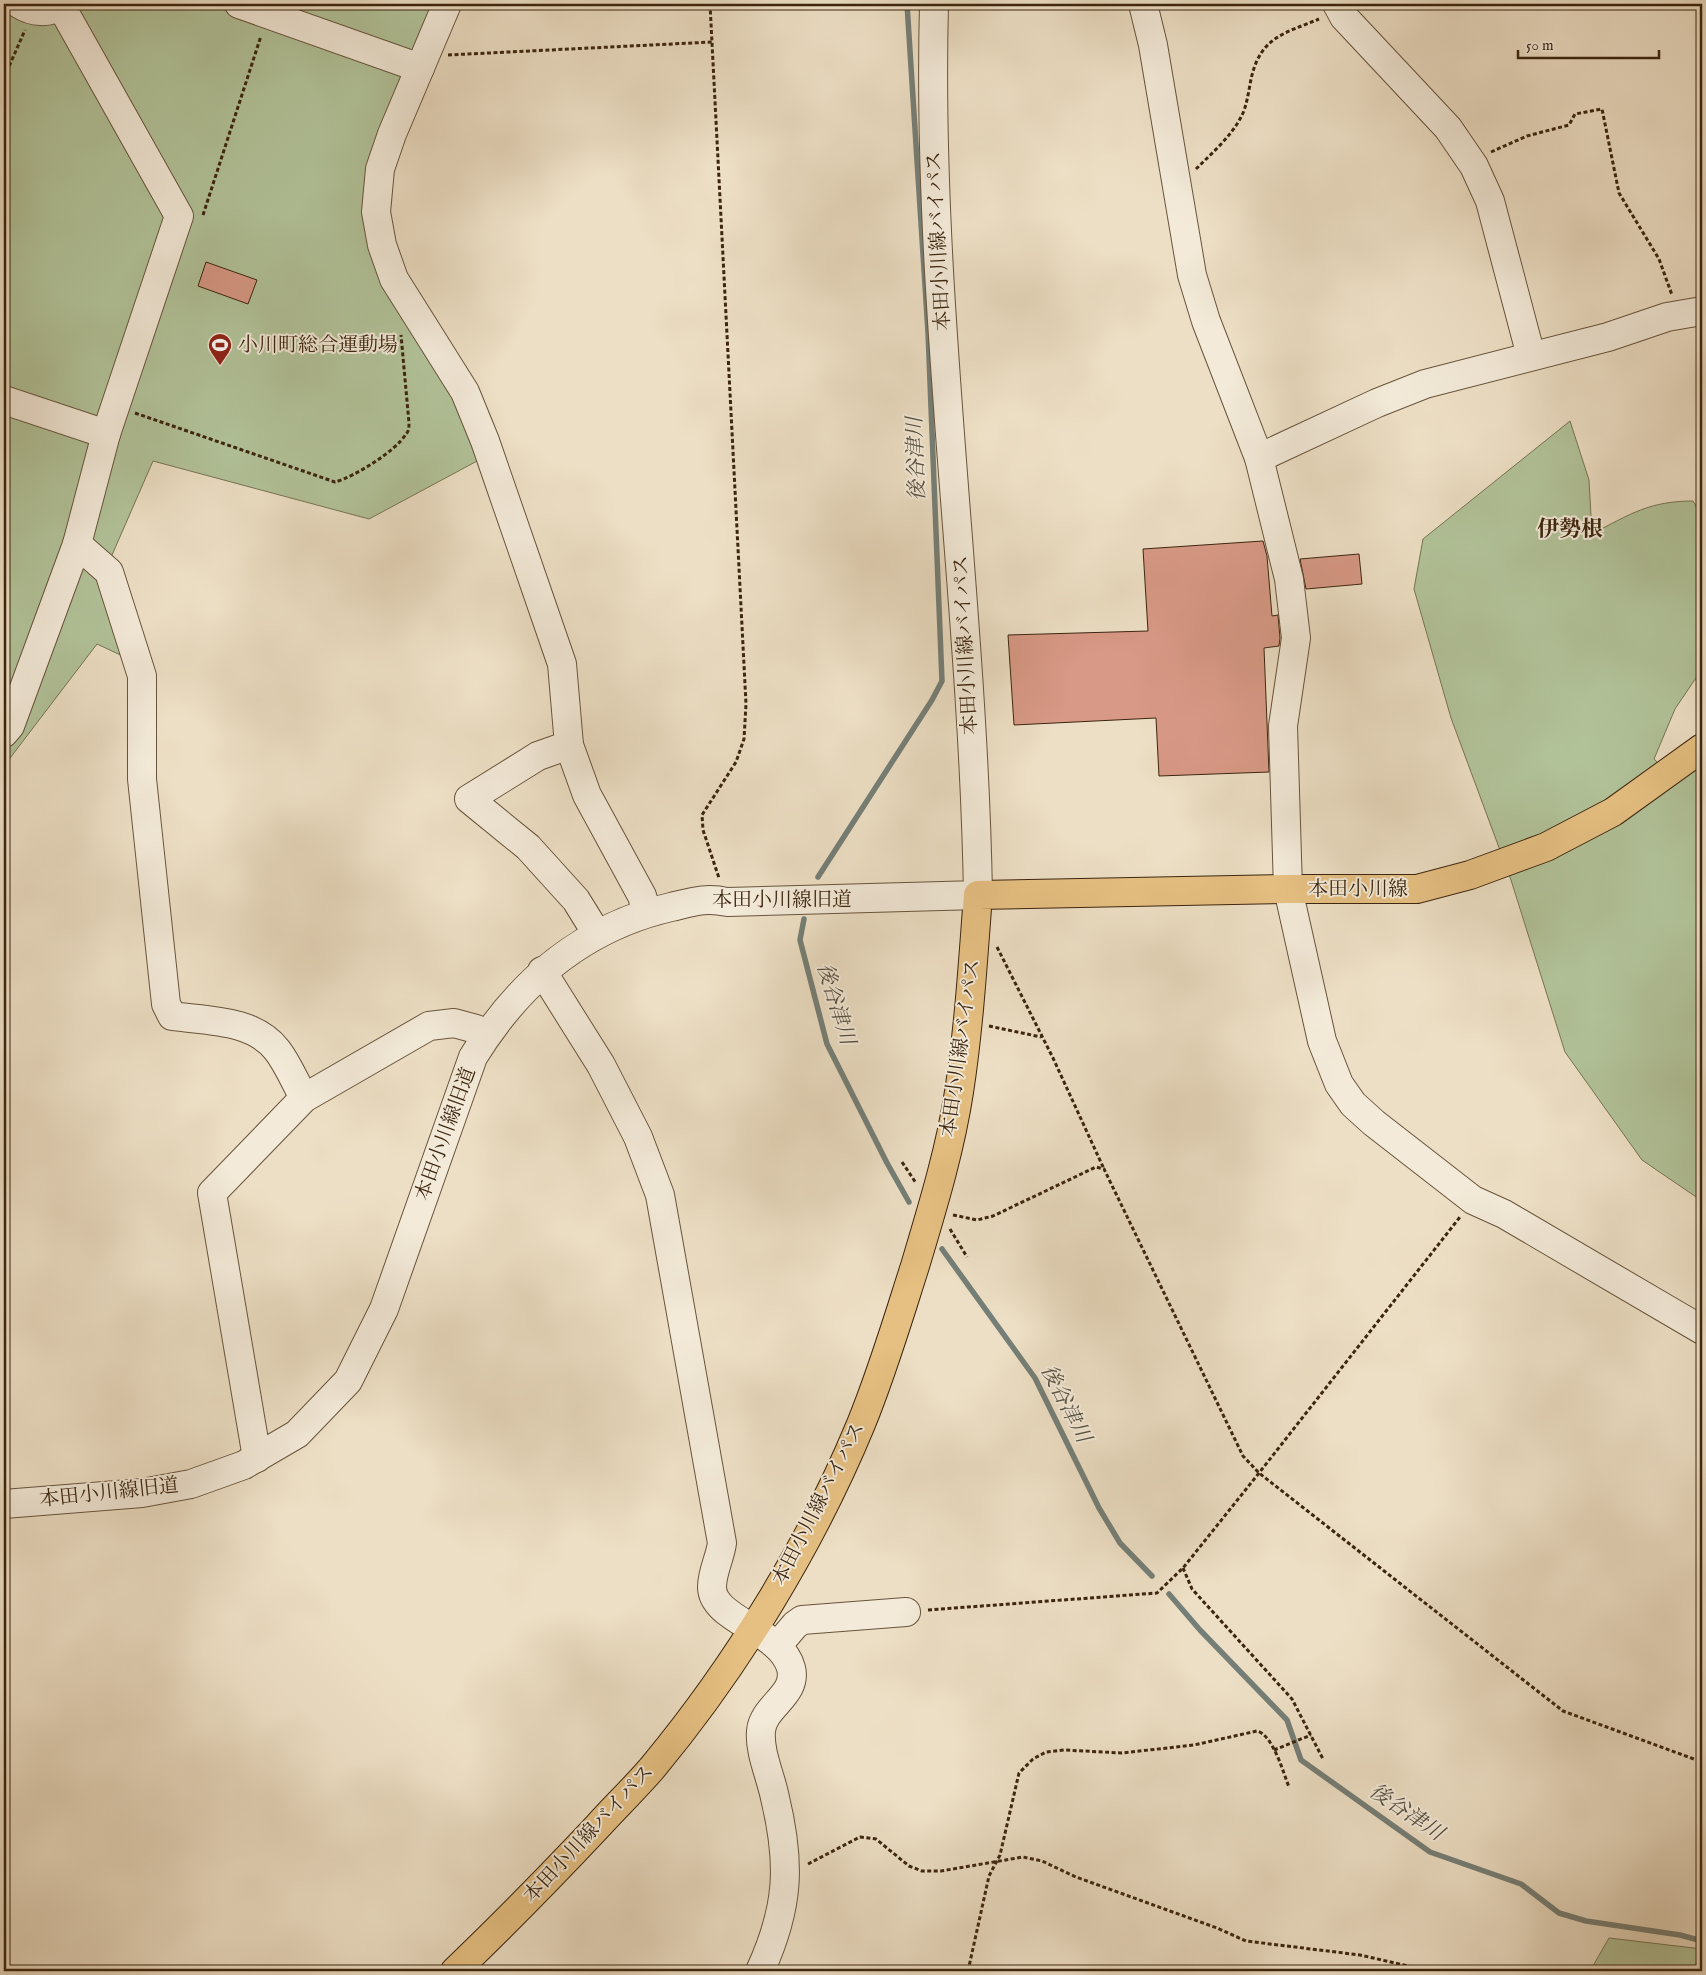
<svg xmlns="http://www.w3.org/2000/svg" width="1706" height="1975" font-family="'IM FELL English','Noto Serif JP',serif">
<style>
.green{fill:#b2c39a;stroke:#767454}
.lines{fill:none;stroke-linecap:round;stroke-linejoin:round}
.stream{stroke:#757f77;stroke-width:5.5}
.building{fill:#d89986;stroke:#3b250f}
.minor-casing{stroke:#68543c;stroke-width:30}
.major-casing{stroke:#3b250f;stroke-width:30}
.path{stroke:#3b250f;stroke-width:3;stroke-dasharray:4 2.5;stroke-linecap:butt}
.minor{stroke:#f3ead9;stroke-width:28}
.major{stroke:#e6c082;stroke-width:28}
.labels{text-anchor:middle;dominant-baseline:central;stroke-width:4;stroke-linejoin:round;paint-order:stroke}
.street-label{font-size:20px;fill:#3b250f;stroke:#f3ead9}
.poi-label{font-size:20px;fill:#3b250f;stroke:#f3ead9;text-anchor:start}
.water-label{font-size:21px;font-style:italic;fill:#585243;stroke:#f3ead9}
.quarter-label{font-size:22px;font-weight:bold;fill:#3b250f;stroke:#f3ead9}
</style>
<rect width="100%" height="100%" fill="#eddfc5"/>
<filter id="stains"><feTurbulence type="fractalNoise" baseFrequency=".004" numOctaves="4"/><feColorMatrix values="0 0 0 0 .2 0 0 0 0 .09 0 0 0 0 .02 0 0 0 .5 -.17"/></filter>
<radialGradient id="worn" r=".72"><stop offset=".6" stop-color="#630" stop-opacity="0"/><stop offset="1" stop-color="#630" stop-opacity=".3"/></radialGradient>
<g class="green">
<path d="M4,4H440L365,186L454,394L479,460L369,519L153,461L102,578L129,659L97,644L4,766Z"/>
<path d="M1570,421L1589,480L1592,534C1630,514 1650,501 1693,501L1702,517V669L1675,709L1654,759L1678,782L1702,765V1201L1642,1160L1565,1052L1511,880L1451,718L1414,589L1423,539Z"/>
<path d="M1609,1938L1702,1949V1971H1590Z"/>
</g>
<g class="lines">
<g class="stream">
<path d="M818,877L932,700L942,681L928,332L907,4"/>
<path d="M804,919L800,940L827,1044L887,1163L909,1202"/>
<path d="M942,1249L1035,1378L1099,1508L1120,1543L1152,1576"/>
<path d="M1169,1594L1200,1630L1287,1720L1301,1760L1430,1852L1521,1884L1559,1913L1586,1921L1680,1935L1702,1941"/>
</g>
</g>
<g class="building">
<path d="M206,262L257,280L248,304L198,286Z"/>
<path d="M1263,541L1267,556L1272,616L1278,615L1280,638L1279,646L1264,648L1269,772L1159,776L1156,718L1014,725L1008,635L1148,631L1143,549Z"/>
<path d="M1359,554L1362,584L1306,589L1300,559Z"/>
</g>
<g class="lines">
<g class="minor-casing">
<g id="minor">
<path d="M19,4C33,13 49,14 63,4"/>
<path d="M239,4L420,68"/>
<path d="M447,4L392,134L380,169L376,212L382,245L394,279L465,392L485,441L562,664L569,745L587,795L642,896L647,912"/>
<path d="M1143,4L1153,45L1192,275L1206,321L1259,458L1289,579L1296,638L1283,726L1288,889L1322,1041L1339,1084L1353,1104L1374,1123L1473,1200L1504,1214L1702,1330"/>
<path d="M1337,4L1344,17L1448,128L1474,166L1490,201L1531,356"/>
<path d="M4,400L106,434"/>
<path d="M1259,458L1377,403L1425,384L1608,337L1667,317L1702,311"/>
<path d="M77,544L109,572L142,676V779L166,1004L172,1016C207,1021 253,1019 277,1050C288,1064 295,1082 304,1098"/>
<path d="M4,733L10,726L77,544L106,434L179,216L61,6"/>
<path d="M569,745L538,756L469,799L528,847L576,900L597,934"/>
<path d="M542,971L601,1065L638,1137L660,1195L722,1543C720,1558 712,1572 712,1587C712,1620 781,1630 791,1668C798,1695 763,1706 761,1731C759,1752 771,1777 775,1798C791,1864 789,1908 760,1971"/>
<path d="M257,1458L212,1193L304,1098L429,1026L454,1023L476,1029L486,1036"/>
<path d="M4,1504L142,1493L191,1484L244,1465L297,1434L348,1381L384,1309L473,1057C519,982 584,927 671,907C692,902 706,897 727,902L978,895C973,598 926,302 934,4"/>
<path d="M778,1645L795,1625L802,1620L906,1612"/>
</g>
</g>
<g class="major-casing">
<path id="major" d="M455,1971C504,1924 551,1876 598,1826C616,1806 636,1787 653,1767C736,1667 811,1545 861,1424C882,1373 898,1319 915,1266C932,1209 950,1151 959,1092C969,1027 973,961 978,895L1288,889H1417L1470,875L1546,847L1613,812L1702,748"/>
</g>
<g class="path">
<path d="M710,4L746,704L744,739L736,762L702,815L703,830L719,878"/>
<path d="M448,55L712,42"/>
<path d="M4,78L25,30"/>
<path d="M1491,152L1527,136L1569,125L1575,114L1602,109L1619,193L1659,259L1672,295"/>
<path d="M1196,169C1213,152 1233,135 1243,113C1248,101 1249,87 1252,75C1262,36 1286,33 1319,19"/>
<path d="M203,215L261,36"/>
<path d="M135,413L335,482C354,477 396,451 406,434C409,431 409,427 409,423L401,335"/>
<path d="M997,947L1053,1058L1104,1169"/>
<path d="M989,1026L1041,1037"/>
<path d="M902,1162L916,1183"/>
<path d="M953,1215L977,1220L993,1216L1096,1167L1104,1169L1243,1456L1259,1473L1563,1711L1702,1762"/>
<path d="M950,1229L967,1257"/>
<path d="M1183,1568L1192,1589L1292,1699L1323,1759"/>
<path d="M928,1610L1157,1593L1183,1568L1259,1473L1460,1217"/>
<path d="M1274,1750L1311,1735"/>
<path d="M808,1864L860,1837L876,1839L909,1866L922,1871H941L1023,1857L1042,1861L1076,1877L1217,1928L1246,1941L1360,1955L1430,1971"/>
<path d="M968,1971L989,1876L1000,1855L1019,1773L1033,1759L1046,1752L1064,1750L1122,1753L1194,1745L1257,1731C1273,1735 1283,1772 1289,1787"/>
</g>
<use href="#minor" class="minor"/>
<use href="#major" class="major"/>
</g>
<defs>
<g id="stadium-pin" transform="scale(1.25)"><path d="M0 17L-7.5 6A9.5 9.5 0 1 1 7.5 6Z" fill="#8f2418" stroke="#f3ead9"/><path d="M0-5a6.5 5 0 1 0 0 10a6.5 5 0 1 0 0-10ZM-3.5-1.8h7v3.6h-7Z" fill="#fff"/></g>
</defs>
<g fill-rule="evenodd">
<use href="#stadium-pin" x="220" y="345"/>
</g>
<g class="labels">
<g class="street-label">
<text transform="translate(939 241) rotate(-93)">本田小川線バイパス</text>
<text transform="translate(966 645) rotate(-93)">本田小川線バイパス</text>
<text x="1358" y="889">本田小川線</text>
<text x="782" y="900">本田小川線旧道</text>
<text transform="translate(961 1048) rotate(-82)">本田小川線バイパス</text>
<text transform="translate(446 1134) rotate(-70)">本田小川線旧道</text>
<text transform="translate(109 1493) rotate(-6)">本田小川線旧道</text>
<text transform="translate(819 1504) rotate(-63)">本田小川線バイパス</text>
<text transform="translate(589 1834) rotate(-47)">本田小川線バイパス</text>
</g>
<g class="poi-label">
<text x="238" y="345">小川町総合運動場</text>
</g>
<g class="water-label">
<text transform="translate(917 459) rotate(-92)">後谷津川</text>
<text transform="translate(835 1004) rotate(73)">後谷津川</text>
<text transform="translate(1065 1404) rotate(63)">後谷津川</text>
<text transform="translate(1406 1813) rotate(34)">後谷津川</text>
</g>
<g class="quarter-label">
<text x="1570" y="530">伊勢根</text>
</g>
</g>
<rect width="1706" height="1975" fill="none" stroke="#eddfc5" stroke-width="20"/>
<rect x="5" y="5" width="1696" height="1965" fill="none" stroke="#3b250f" stroke-width="2.5"/>
<rect x="10" y="10" width="1686" height="1955" fill="none" stroke="#3b250f"/>
<path d="M1518 50v8h141v-8" fill="none" stroke="#3b250f" stroke-width="2.5"/>
<text x="1526" y="50" font-size="15" fill="#3b250f" stroke="#f3ead9" stroke-width="4" paint-order="stroke">50 m</text>
<rect width="100%" height="100%" filter="url(#stains)"/>
<rect width="100%" height="100%" fill="url(#worn)"/>
</svg>
